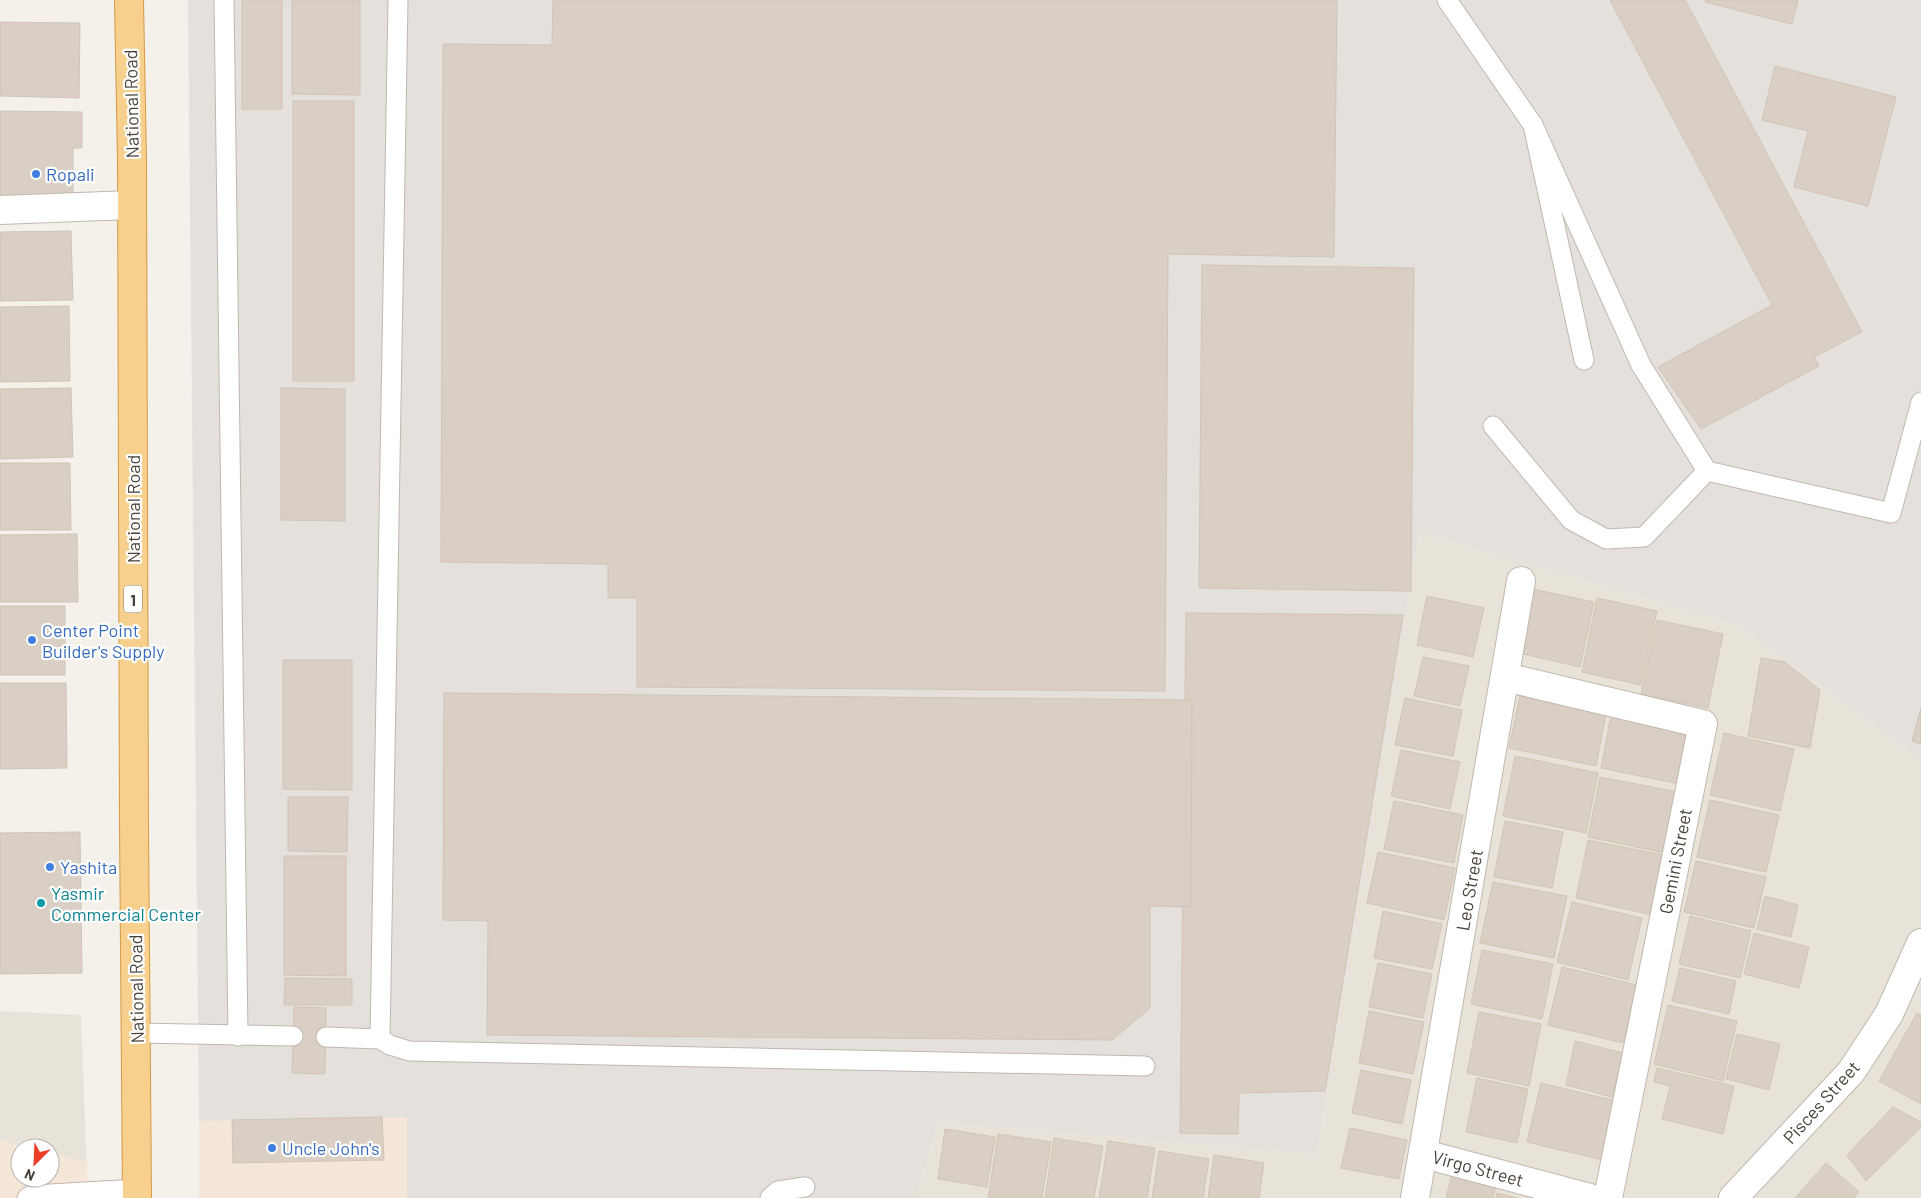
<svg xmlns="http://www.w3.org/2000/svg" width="1921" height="1198" font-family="Barlow,sans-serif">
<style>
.residential{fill:#e8e3d9;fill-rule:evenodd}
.commercial{fill:#f4e7d8}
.industrial{fill:#e4e0dc}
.building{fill:#d9cfc4;stroke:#d0c4b5}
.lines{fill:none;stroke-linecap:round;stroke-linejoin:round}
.service-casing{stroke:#c0b8ae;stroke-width:21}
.minor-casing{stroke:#c0b8ae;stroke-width:30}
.trunk-casing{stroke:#d49945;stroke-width:30}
.service{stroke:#fff;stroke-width:19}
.minor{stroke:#fff;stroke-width:28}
.trunk{stroke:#f6d08c;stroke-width:28}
.shop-dot{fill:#3f7fe0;stroke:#fff;stroke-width:2}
.culture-dot{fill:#0f9aa8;stroke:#fff;stroke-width:2}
.labels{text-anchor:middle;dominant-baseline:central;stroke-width:4.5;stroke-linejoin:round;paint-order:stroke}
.shield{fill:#fff;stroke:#7f7b74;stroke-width:1}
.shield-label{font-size:16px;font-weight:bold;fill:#484239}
.street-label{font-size:18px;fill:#484239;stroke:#fff}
.shop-label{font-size:18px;fill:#366cbe;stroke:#fff;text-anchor:start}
.culture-label{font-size:18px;fill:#0d838f;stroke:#fff;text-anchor:start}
</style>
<rect width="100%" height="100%" fill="#f4f1eb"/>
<g class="residential">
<path d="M1419,532L1738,625L1921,760V1198H915L939,1122L1317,1154Z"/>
<path d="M0,1011L81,1015L88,1198H0ZM20,1148H50V1178H20Z"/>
</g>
<g class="commercial">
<path d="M407,1117V1198H199V1121Z"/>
<path d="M0,1140L30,1148H20V1178H50V1153L87,1162L88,1198H0Z"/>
</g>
<path class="industrial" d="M188,0H1921V760L1738,625L1419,532L1317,1154L939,1122L915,1198H407V1117L199,1121Z"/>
<g class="building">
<rect x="242" y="0" width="40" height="109"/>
<path d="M292,0H360V95L292,94Z"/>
<path d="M553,0H1337L1334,257L1168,254L1165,691L637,687V598H608V564L441,562L443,44L552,45Z"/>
<path d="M1610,0H1685L1862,332L1814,357L1819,366L1701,429L1658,367L1772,305Z"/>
<path d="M1706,0H1798L1792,24L1705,2Z"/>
<path d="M0,22L80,23L79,98L0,96Z"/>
<path d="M1775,66L1896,97L1868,206L1794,187L1808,131L1762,120Z"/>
<rect x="293" y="101" width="61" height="280"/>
<path d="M0,111L82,112V148H73V200H0Z"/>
<path d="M71,231L73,300L0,301V232Z"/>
<path d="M1202,265L1414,268L1411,591L1199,588Z"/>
<path d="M69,306L70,381L0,382V307Z"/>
<path d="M71,388L73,457L0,459V389Z"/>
<path d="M281,388L345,389V521L281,520Z"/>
<path d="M0,463H70L71,530H0Z"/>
<path d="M77,534L78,602H0V535Z"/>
<path d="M1532,589L1594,602L1580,667L1519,653Z"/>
<path d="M1427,596L1484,608L1473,657L1417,645Z"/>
<path d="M1597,598L1657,611L1641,685L1582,672Z"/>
<rect x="0" y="606" width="65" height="69"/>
<path d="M1186,613L1403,615L1325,1091L1239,1093L1238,1134L1180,1133Z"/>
<path d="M1657,620L1723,634L1708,708L1641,694Z"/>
<path d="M1423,657L1469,666L1460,706L1414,696Z"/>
<path d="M1761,658L1785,662L1820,690L1810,748L1748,736Z"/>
<path d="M283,660H352V790L283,789Z"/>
<path d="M0,683H66L67,768L0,769Z"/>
<path d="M444,693L1192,700L1191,907L1150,906V1008L1112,1040L487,1035L488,921L443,920Z"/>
<path d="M1520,696L1606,714L1596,766L1509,748Z"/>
<path d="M1405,698L1462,710L1453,756L1395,745Z"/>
<path d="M1921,708V744L1912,741Z"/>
<path d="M1611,715L1690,732L1680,784L1601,768Z"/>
<path d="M1724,733L1794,749L1780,811L1710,795Z"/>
<path d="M1401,750L1460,762L1450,809L1391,796Z"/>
<path d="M1515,756L1598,773L1586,833L1503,816Z"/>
<path d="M1600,777L1683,793L1670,854L1588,837Z"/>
<path d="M288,797H348L347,852L288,851Z"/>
<path d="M1710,800L1779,815L1766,872L1697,857Z"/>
<path d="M1394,801L1463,815L1454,863L1384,849Z"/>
<path d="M1505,821L1563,832L1552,888L1494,877Z"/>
<path d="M80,832L82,973L0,974V833Z"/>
<path d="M1588,840L1673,857L1661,917L1576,898Z"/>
<path d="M1378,852L1455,868L1444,920L1367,903Z"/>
<path d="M284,856H346V976L284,975Z"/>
<path d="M1696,861L1766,877L1754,928L1684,912Z"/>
<path d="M1493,882L1567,896L1554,958L1480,943Z"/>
<path d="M1765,896L1798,905L1791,937L1757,929Z"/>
<path d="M1572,902L1642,918L1628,980L1557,962Z"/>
<path d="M1383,911L1442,924L1432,969L1374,958Z"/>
<path d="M1690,916L1751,931L1740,978L1679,964Z"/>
<path d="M1754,933L1809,947L1799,988L1744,974Z"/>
<path d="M1482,950L1553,964L1542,1019L1471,1004Z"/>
<path d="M1378,963L1432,974L1423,1018L1369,1007Z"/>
<path d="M1562,967L1637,985L1623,1043L1548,1025Z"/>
<path d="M1680,968L1736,981L1729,1014L1672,1001Z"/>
<path d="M285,978L352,979V1005H284Z"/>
<path d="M1668,1005L1737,1021L1723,1081L1654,1064Z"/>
<path d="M294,1007L326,1008L325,1074L292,1073Z"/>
<path d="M1369,1011L1424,1022L1413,1074L1359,1063Z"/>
<path d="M1479,1012L1541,1024L1529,1086L1467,1073Z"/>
<path d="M1917,1013L1921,1015V1104L1879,1081Z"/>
<path d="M1737,1034L1780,1044L1769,1090L1726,1079Z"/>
<path d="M1575,1041L1623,1053L1612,1097L1566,1085Z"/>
<path d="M1657,1068L1734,1086L1723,1134L1662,1119L1670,1086L1654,1082Z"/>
<path d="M1361,1070L1411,1080L1402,1124L1352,1113Z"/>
<path d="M1477,1078L1528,1089L1517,1143L1466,1132Z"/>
<path d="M1541,1083L1616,1101L1603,1160L1527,1142Z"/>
<path d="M1893,1107L1921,1122V1127L1866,1181L1847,1155Z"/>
<path d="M382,1117L384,1160L233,1163L232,1120Z"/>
<path d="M1350,1128L1407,1140L1399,1179L1341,1168Z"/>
<path d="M945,1129L995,1137L987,1187L938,1179Z"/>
<path d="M998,1134L1051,1142L1042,1198H988Z"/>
<path d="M1054,1138L1103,1146L1094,1198H1045Z"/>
<path d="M1108,1141L1155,1148L1147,1198H1099Z"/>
<path d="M1159,1151L1209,1159L1203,1198H1152Z"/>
<path d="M1214,1155L1264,1163L1259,1198H1208Z"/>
<path d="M1826,1163L1859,1192L1854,1198H1795Z"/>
<path d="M1452,1174L1496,1184L1493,1198H1446Z"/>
<path d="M1497,1193L1517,1198H1496Z"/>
</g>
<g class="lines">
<g class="service-casing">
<g id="service">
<path d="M224,0L238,1036"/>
<path d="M1447,0L1533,125L1584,360"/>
<path d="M1533,125L1641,365L1707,471L1891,513L1921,402"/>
<path d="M1493,426L1571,520L1606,539L1644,537L1707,471"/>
<path d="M136,1033L293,1036"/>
<path d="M326,1037L380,1039L390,1045L409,1051L1145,1066"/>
<path d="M380,1039L398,0"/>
<path d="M27,1198L32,1195L137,1189"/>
<path d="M770,1198L778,1191L805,1187"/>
</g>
</g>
<g class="minor-casing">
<g id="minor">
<path d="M0,210L131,205"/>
<path d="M1505,677L1703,724L1608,1198"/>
<path d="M1424,1154L1590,1198"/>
<path d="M1415,1198L1521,581"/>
<path d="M1733,1198L1851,1072L1889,1014L1921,943"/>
</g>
</g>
<g class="trunk-casing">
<path id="trunk" d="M129,0L132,160L134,825L137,1198"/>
</g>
<use href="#service" class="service"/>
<use href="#minor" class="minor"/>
<use href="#trunk" class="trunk"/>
</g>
<g class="shop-dot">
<circle cx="36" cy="174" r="5"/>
<circle cx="32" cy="640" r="5"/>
<circle cx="50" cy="867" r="5"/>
<circle cx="272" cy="1148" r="5"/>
</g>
<circle class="culture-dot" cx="41" cy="903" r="5"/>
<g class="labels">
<rect class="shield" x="124" y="585.5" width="18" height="27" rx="4"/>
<g class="shield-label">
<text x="133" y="599">1</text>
</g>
<g class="street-label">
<text transform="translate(131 104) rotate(-91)">National Road</text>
<text transform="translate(133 509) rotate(-90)">National Road</text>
<text transform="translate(1675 861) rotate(-79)">Gemini Street</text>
<text transform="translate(1469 890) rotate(-80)">Leo Street</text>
<text transform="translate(136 989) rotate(-91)">National Road</text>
<text transform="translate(1821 1102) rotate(-48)">Pisces Street</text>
<text transform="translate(1478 1168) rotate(15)">Virgo Street</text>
</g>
<g class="shop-label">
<text x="46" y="174">Ropali</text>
<text x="42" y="630">Center Point<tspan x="42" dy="21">Builder's Supply</tspan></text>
<text x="60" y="867">Yashita</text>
<text x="282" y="1148">Uncle John's</text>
</g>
<g class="culture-label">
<text x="51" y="893">Yasmir<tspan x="51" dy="21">Commercial Center</tspan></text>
</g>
</g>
<g transform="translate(35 1163) rotate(204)"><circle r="24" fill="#ffffff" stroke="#b6b3b0"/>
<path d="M0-4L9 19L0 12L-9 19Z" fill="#ed3e2a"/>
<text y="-8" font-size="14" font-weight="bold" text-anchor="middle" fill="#484239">N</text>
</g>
</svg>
